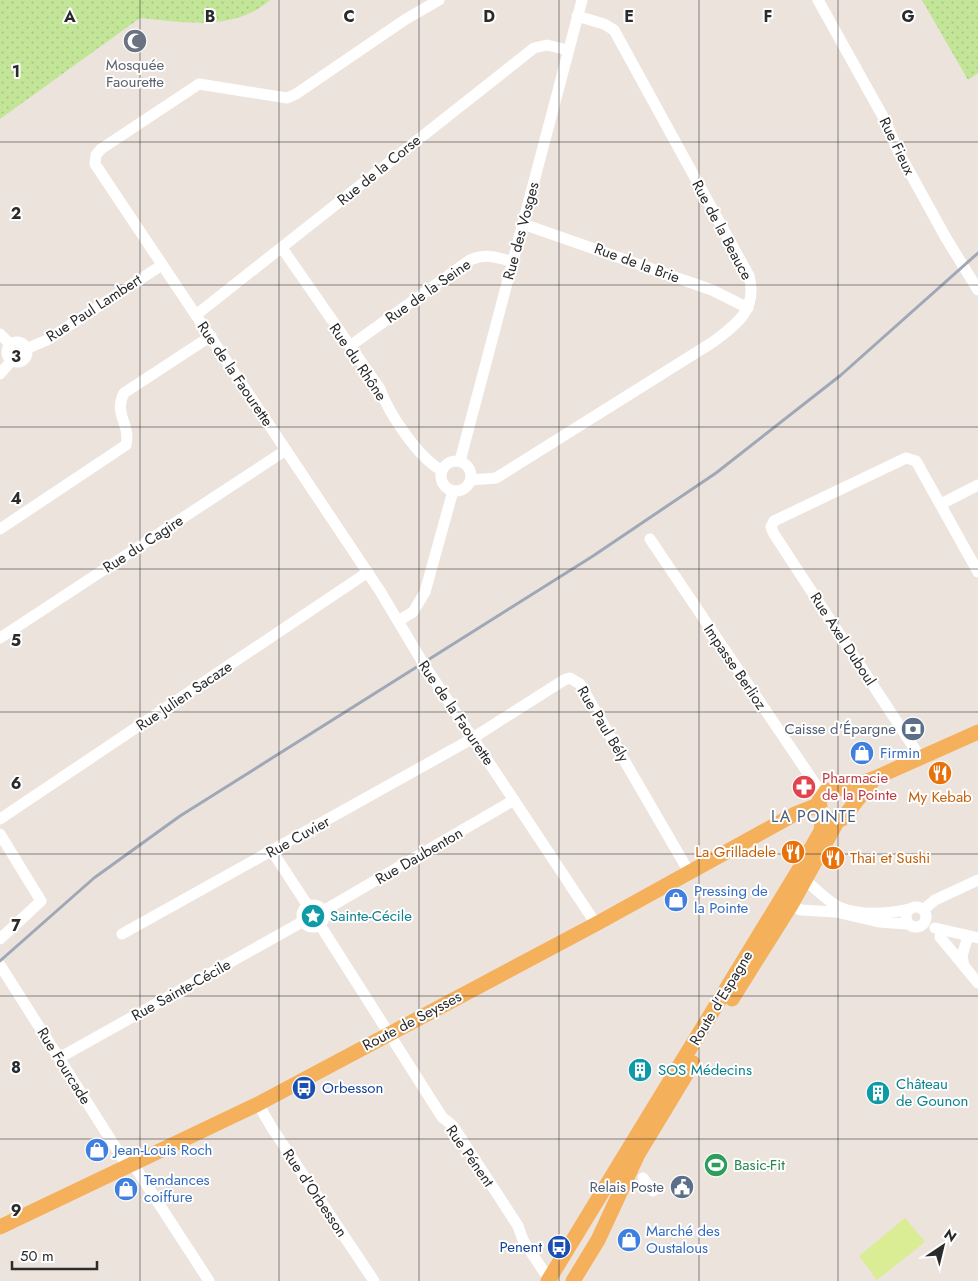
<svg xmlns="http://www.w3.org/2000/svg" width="978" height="1281" font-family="Jost,sans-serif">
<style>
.park{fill:url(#park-dots)}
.pitch{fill:#daec94}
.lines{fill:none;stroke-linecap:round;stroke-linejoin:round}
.minor{stroke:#fff;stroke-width:11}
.major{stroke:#f4b05b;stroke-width:15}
.rail{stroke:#9fa8b6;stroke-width:3}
.grid{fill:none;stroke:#2b2b2b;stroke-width:1;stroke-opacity:0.55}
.labels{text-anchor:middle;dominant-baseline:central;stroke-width:4;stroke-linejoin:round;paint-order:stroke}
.worship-label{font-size:15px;fill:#5b616d;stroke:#fff}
.street-label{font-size:15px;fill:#2b2b2b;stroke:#fff}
.service-label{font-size:15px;fill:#4e5e75;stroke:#fff;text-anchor:end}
.shop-label{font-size:15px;fill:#366cbe;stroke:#fff;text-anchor:start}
.health-label{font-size:15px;fill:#be3a42;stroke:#fff;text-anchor:start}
.food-label{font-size:15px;fill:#c56008;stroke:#fff}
.culture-label{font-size:15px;fill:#0d838f;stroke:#fff;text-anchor:start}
.transit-label{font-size:15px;fill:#164399;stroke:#fff;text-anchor:start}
.leisure-label{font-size:15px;fill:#27864d;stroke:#fff;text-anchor:start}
.neighbourhood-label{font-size:16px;letter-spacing:1px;fill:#4a5e7d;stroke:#fff}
.grid-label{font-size:16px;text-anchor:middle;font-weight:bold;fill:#2b2b2b;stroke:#fff;stroke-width:4;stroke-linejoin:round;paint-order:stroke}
</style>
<defs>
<pattern id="park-dots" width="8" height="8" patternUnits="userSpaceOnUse" patternTransform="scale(1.25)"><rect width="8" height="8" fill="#c3e598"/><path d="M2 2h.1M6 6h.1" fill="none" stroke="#a8c583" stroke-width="1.8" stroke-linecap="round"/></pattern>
</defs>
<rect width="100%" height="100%" fill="#ede3dd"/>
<g class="park">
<path d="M0,0H270C234,32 184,22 140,18L0,119Z"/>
<path d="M922,0H978V73L968,80Z"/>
</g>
<path class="pitch" d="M905,1218L925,1242L877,1280L859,1256Z"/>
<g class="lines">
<g class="minor">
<path d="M439,0L406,19L296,94L287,98L199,84L101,149L96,155L95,164L380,591L423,663L596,924"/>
<path d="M818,0L886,122L898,151L946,238L978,290"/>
<path d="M523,224L712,290L748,308"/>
<path d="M282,248L380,389C389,414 418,457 441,470"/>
<path d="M196,315L534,48L547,45L568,50"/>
<path d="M0,334L10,344"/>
<circle cx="17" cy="352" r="10"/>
<path d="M350,346L470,260C486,253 497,257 513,262"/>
<path d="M26,349L47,340L162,265"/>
<path d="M0,374L12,360"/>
<circle cx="456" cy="476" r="15"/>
<path d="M460,461L582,0"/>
<path d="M471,480L496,478L713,342C737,324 758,309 749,276L614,30L604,24L577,16"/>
<path d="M945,502L978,485"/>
<path d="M0,529L126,445C131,424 113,414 124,393L211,336"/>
<path d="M650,539L822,794"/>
<path d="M398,621L413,612L425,592L453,491"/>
<path d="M0,638L286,450"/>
<path d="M920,757L774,534L771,527L774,521L906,458L916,461L978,572"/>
<path d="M0,819L368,572"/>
<path d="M0,834L41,901L0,939"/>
<path d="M272,851L308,906"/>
<path d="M799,879L805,880C815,888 827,901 839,907C860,916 888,914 909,909"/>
<path d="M787,900L791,905L801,910L836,912L879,922L907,924"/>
<circle cx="313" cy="916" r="11"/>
<circle cx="916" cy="917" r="10"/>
<path d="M923,910L935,900L978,880"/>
<path d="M323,911L514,800"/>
<path d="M320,925L442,1117L453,1126L518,1226L523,1240L550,1281"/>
<path d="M935,928L978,938"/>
<path d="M941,930L940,937L978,983"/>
<path d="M122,934L468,741L564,680L570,678L580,684L689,872"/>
<path d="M0,965L128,1167"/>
<path d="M964,966L962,956L968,936"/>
<path d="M59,1058L302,922"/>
<path d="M258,1104L272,1128L374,1281"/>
<path d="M133,1164L209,1281"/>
<path d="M643,1178L653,1191"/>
</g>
<g class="major">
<path d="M875,778L842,819H827L821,812L819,801L826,791L849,787L875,778L978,732"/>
<path d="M732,999L791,905L838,820"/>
<path d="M0,1227L258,1104L596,924L795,814L818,805"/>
<path d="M548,1281L800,868L821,831L823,815"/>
<path d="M573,1281L598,1240L638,1154L693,1063"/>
</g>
<path class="rail" d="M0,961L94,878L180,816L593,556L716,473L841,375L978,253"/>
</g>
<path class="grid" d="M140,0V1281M279,0V1281M419,0V1281M559,0V1281M699,0V1281M838,0V1281M0,142H978M0,285H978M0,427H978M0,569H978M0,712H978M0,854H978M0,996H978M0,1139H978"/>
<defs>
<g id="mosque-disc" transform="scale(1.25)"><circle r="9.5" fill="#6b7280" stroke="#fff"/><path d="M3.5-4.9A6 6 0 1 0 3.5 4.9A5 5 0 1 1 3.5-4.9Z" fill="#fff"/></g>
<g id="bank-disc" transform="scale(1.25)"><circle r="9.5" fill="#5c6f8a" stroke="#fff"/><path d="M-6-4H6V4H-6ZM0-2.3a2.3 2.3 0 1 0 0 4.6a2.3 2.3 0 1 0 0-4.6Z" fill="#fff"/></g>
<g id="shop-disc" transform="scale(1.25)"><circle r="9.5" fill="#3f7fe0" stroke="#fff"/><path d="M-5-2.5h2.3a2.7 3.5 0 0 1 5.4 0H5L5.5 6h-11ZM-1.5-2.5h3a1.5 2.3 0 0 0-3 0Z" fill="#fff"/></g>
<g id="restaurant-disc" transform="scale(1.25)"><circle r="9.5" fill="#e8710a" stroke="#fff"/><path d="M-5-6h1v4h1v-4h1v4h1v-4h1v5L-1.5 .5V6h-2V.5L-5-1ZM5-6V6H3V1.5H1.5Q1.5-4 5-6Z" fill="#fff"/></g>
<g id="pharmacy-disc" transform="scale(1.25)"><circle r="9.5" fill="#e0444e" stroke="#fff"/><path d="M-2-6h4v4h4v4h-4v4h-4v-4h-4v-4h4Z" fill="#fff"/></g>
<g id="sight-disc" transform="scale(1.25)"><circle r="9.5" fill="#0f9aa8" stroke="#fff"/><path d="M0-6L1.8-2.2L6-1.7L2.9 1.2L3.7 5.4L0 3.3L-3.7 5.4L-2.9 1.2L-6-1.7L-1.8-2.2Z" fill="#fff"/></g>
<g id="building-disc" transform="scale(1.25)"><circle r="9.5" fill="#0f9aa8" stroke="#fff"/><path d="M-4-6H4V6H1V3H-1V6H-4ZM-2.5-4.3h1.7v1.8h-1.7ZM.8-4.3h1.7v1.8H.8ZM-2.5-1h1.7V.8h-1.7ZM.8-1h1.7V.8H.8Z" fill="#fff"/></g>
<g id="bus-disc" transform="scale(1.25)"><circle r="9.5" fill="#1a4fb4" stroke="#fff"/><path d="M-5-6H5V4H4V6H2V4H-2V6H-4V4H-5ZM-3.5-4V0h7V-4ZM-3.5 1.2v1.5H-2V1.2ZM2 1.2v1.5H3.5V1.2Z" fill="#fff"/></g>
<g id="stadium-disc" transform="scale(1.25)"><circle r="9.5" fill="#2e9e5b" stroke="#fff"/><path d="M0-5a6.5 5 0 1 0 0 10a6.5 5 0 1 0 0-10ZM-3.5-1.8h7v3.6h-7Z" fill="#fff"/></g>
<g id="civic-disc" transform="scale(1.25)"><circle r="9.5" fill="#5c6f8a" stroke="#fff"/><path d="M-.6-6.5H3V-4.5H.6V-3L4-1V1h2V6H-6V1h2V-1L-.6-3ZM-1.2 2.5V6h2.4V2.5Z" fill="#fff"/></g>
</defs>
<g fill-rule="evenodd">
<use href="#mosque-disc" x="135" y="41"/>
<use href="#bank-disc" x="913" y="729"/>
<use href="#shop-disc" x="862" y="753"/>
<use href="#restaurant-disc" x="940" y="773"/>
<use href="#pharmacy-disc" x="804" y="787"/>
<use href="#restaurant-disc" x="793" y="852"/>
<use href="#restaurant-disc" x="833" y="858"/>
<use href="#shop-disc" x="676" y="900"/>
<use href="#sight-disc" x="313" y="916"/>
<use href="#building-disc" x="640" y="1070"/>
<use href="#bus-disc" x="304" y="1088"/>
<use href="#building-disc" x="878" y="1093"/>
<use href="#shop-disc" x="97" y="1150"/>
<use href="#stadium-disc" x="716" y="1165"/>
<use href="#civic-disc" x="682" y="1187"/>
<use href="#shop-disc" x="126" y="1189"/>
<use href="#shop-disc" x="629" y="1240"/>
<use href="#bus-disc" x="559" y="1247"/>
</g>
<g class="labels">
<g class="worship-label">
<text x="135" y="65">Mosquée<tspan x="135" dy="17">Faourette</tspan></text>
</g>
<g class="street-label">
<text transform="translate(897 146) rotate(64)">Rue Fieux</text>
<text transform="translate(379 170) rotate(-39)">Rue de la Corse</text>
<text transform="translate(722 230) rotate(62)">Rue de la Beauce</text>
<text transform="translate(521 231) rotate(-75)">Rue des Vosges</text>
<text transform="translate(637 263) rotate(20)">Rue de la Brie</text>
<text transform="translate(428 291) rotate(-35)">Rue de la Seine</text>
<text transform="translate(94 308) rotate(-33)">Rue Paul Lambert</text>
<text transform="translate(358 362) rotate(56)">Rue du Rhône</text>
<text transform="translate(235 374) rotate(56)">Rue de la Faourette</text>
<text transform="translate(143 544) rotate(-33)">Rue du Cagire</text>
<text transform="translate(843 639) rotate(57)">Rue Axel Duboul</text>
<text transform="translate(735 667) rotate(56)">Impasse Berlioz</text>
<text transform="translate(184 696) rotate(-34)">Rue Julien Sacaze</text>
<text transform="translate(456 713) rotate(56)">Rue de la Faourette</text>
<text transform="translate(603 724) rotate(59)">Rue Paul Bély</text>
<text transform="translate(298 837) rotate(-29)">Rue Cuvier</text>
<text transform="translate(419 856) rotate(-30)">Rue Daubenton</text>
<text transform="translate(181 990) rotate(-29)">Rue Sainte-Cécile</text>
<text transform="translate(721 998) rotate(-59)">Route d'Espagne</text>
<text transform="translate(412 1021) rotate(-28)">Route de Seysses</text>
<text transform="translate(64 1066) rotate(58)">Rue Fourcade</text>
<text transform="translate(470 1156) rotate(55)">Rue Pénent</text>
<text transform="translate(315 1193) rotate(56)">Rue d'Orbesson</text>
</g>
<g class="service-label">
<text x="896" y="729">Caisse d'Épargne</text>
<text x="664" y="1187">Relais Poste</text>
</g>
<g class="shop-label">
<text x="880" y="753">Firmin</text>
<text x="694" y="891">Pressing de<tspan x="694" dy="17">la Pointe</tspan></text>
<text x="114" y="1150">Jean-Louis Roch</text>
<text x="144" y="1180">Tendances<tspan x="144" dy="17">coiffure</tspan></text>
<text x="646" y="1231">Marché des<tspan x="646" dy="17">Oustalous</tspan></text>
</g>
<g class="health-label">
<text x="822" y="778">Pharmacie<tspan x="822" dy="17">de la Pointe</tspan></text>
</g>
<g class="food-label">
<text x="940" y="797">My Kebab</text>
<text x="776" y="852" text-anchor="end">La Grilladele</text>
<text x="850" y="858" text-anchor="start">Thai et Sushi</text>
</g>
<g class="culture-label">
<text x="330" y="916">Sainte-Cécile</text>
<text x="658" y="1070">SOS Médecins</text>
<text x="896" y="1084">Château<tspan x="896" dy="17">de Gounon</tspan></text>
</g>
<g class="transit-label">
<text x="322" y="1088">Orbesson</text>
<text x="542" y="1247" text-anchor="end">Penent</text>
</g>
<g class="leisure-label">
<text x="734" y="1165">Basic-Fit</text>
</g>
<g class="neighbourhood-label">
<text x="814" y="816">LA POINTE</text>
</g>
</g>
<g class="grid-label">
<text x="70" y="22">A</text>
<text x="210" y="22">B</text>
<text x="349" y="22">C</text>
<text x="489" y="22">D</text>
<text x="629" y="22">E</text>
<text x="768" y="22">F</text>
<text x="908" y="22">G</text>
<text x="16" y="77">1</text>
<text x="16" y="219">2</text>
<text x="16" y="362">3</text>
<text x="16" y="504">4</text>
<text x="16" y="646">5</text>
<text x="16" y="789">6</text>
<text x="16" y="931">7</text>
<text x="16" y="1073">8</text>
<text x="16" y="1216">9</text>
</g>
<g transform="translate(943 1246) rotate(35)" stroke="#ffffff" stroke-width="4" paint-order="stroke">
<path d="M0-4L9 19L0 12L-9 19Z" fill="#2b2b2b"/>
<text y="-8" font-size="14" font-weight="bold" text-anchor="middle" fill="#2b2b2b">N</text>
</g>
<path d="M12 1261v8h85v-8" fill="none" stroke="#2b2b2b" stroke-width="2.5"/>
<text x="20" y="1261" font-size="15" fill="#2b2b2b" stroke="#ffffff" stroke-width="4" paint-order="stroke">50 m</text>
</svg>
